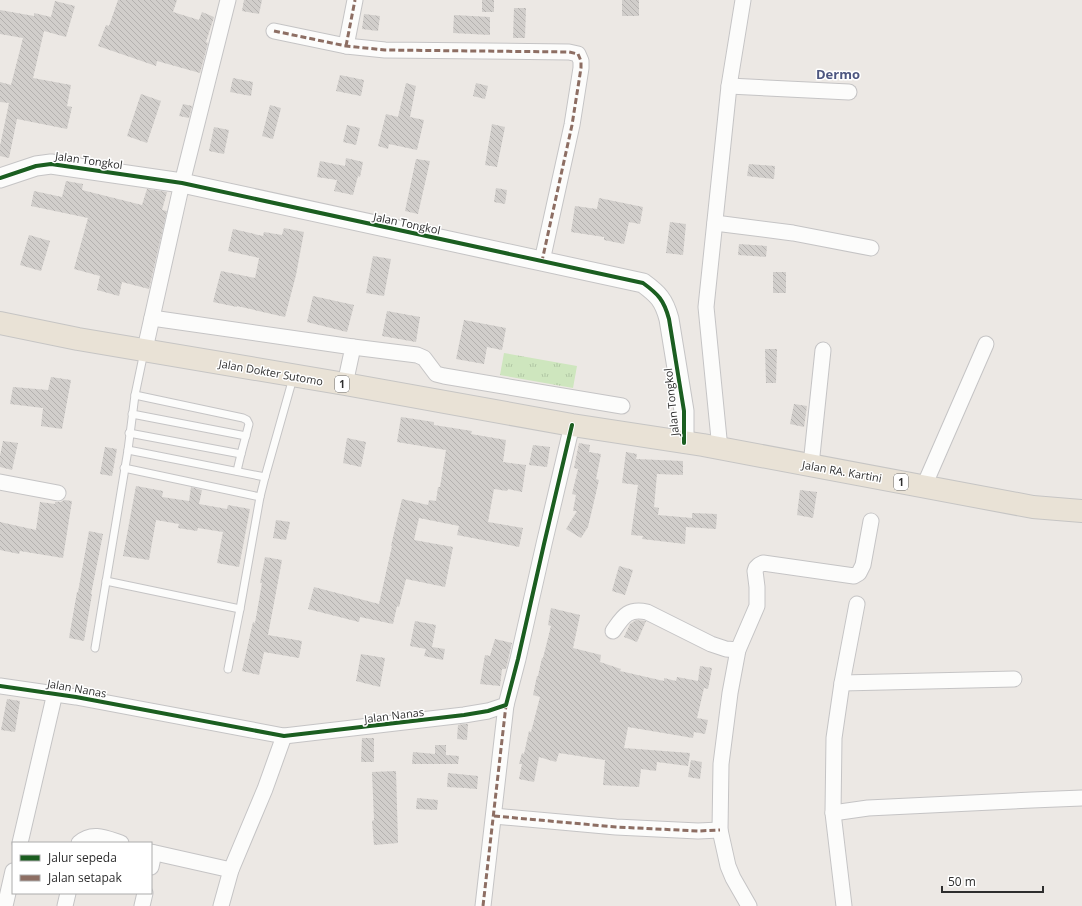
<svg xmlns="http://www.w3.org/2000/svg" width="1082" height="906" font-family="'Open Sans',sans-serif">
<style>
.grass{fill:url(#grass-tufts)}
.building{fill:url(#building-back-hatch)}
.lines{fill:none;stroke-linecap:round;stroke-linejoin:round}
.service-casing{stroke:#c5c4c5;stroke-width:9}
.minor-casing{stroke:#c5c4c5;stroke-width:17}
.tertiary-casing{stroke:#c5c4c5;stroke-width:21}
.trunk-casing{stroke:#c6c5c4;stroke-width:24}
.service{stroke:#fcfcfb;stroke-width:7}
.minor{stroke:#fcfcfb;stroke-width:15}
.tertiary{stroke:#fcfcfb;stroke-width:19}
.trunk{stroke:#e9e2d6;stroke-width:22}
.quiet{stroke:#8d6e63;stroke-width:3;stroke-dasharray:6 3;stroke-linecap:butt}
.cycleway-casing{stroke:#fff;stroke-width:6}
.cycleway{stroke:#1b5e20;stroke-width:4}
.labels{text-anchor:middle;dominant-baseline:central;stroke-width:3;stroke-linejoin:round;paint-order:stroke}
.shield{fill:#fff;stroke:#6d6d6d;stroke-width:1}
.shield-label{font-size:10px;font-weight:bold;fill:#2e2e2e}
.street-label{font-size:11px;fill:#2e2e2e;stroke:#fff}
.quarter-label{font-size:13px;font-weight:bold;fill:#4d5680;stroke:#fff}
</style>
<defs>
<pattern id="grass-tufts" width="24" height="20" patternUnits="userSpaceOnUse"><rect width="24" height="20" fill="#cee6be"/><path d="M3 7l-1-3M5 7V3M7 7l1-3M15 17l-1-3M17 17v-4M19 17l1-3" fill="none" stroke="#b1c6a4"/></pattern>
<pattern id="building-back-hatch" width="6" height="6" patternUnits="userSpaceOnUse"><rect width="6" height="6" fill="#d1cecb"/><path d="M-1 5l2 2M0 0l6 6M5-1l2 2" fill="none" stroke="#b4b1af"/></pattern>
</defs>
<rect width="100%" height="100%" fill="#ece8e4"/>
<path class="grass" d="M504,353L577,366L573,388L500,375Z"/>
<g class="building">
<path d="M118,0H177L173,12L199,20L202,12L214,17L206,42L208,43L200,73L157,61L156,66L98,46L106,25L109,26Z"/>
<path d="M244,0H262L259,14L242,11Z"/>
<rect x="482" y="0" width="12" height="12"/>
<rect x="622" y="0" width="17" height="16"/>
<path d="M55,1L75,6L66,37L44,31L33,78L71,85L67,106L72,107L67,129L17,119L9,158L0,156V146L9,103L0,102V82L11,85L23,38L0,34V10L34,16V13L51,17Z"/>
<path d="M514,8H526L525,38H513Z"/>
<path d="M364,14L380,16L378,31L362,29Z"/>
<path d="M454,15L490,17V35L453,33Z"/>
<path d="M340,75L364,80L361,96L336,91Z"/>
<path d="M233,78L253,82L251,96L230,92Z"/>
<path d="M406,83L416,86L410,117L424,120L417,150L389,144L388,149L378,146L386,114L398,117Z"/>
<path d="M476,83L488,86L485,99L473,96Z"/>
<path d="M141,94L161,101L147,143L127,136Z"/>
<path d="M183,104L192,106L189,118L179,116Z"/>
<path d="M270,105L281,108L273,139L262,136Z"/>
<path d="M492,124L505,127L497,167L485,165Z"/>
<path d="M347,125L360,128L356,145L343,142Z"/>
<path d="M214,127L229,130L224,154L209,151Z"/>
<path d="M346,158L363,162L360,177L358,176L353,195L334,191L337,180L317,177L320,161L345,166Z"/>
<path d="M416,159L430,161L418,214L405,211Z"/>
<path d="M749,164L775,166L774,179L747,176Z"/>
<path d="M66,181L83,184L82,190L142,205L147,189L167,192L162,210L167,211L149,289L122,282L119,296L97,290L100,276L74,269L88,218L31,206L34,191L62,197Z"/>
<path d="M496,188L507,190L505,204L494,202Z"/>
<path d="M599,198L643,207L640,224L629,222L624,244L604,240V237L571,232L575,206L597,209Z"/>
<path d="M670,222L686,224L683,255L666,253Z"/>
<path d="M284,228L304,232L296,275L285,317L237,306V307L213,302L221,271L255,278L259,258L228,251L233,229L263,236L264,232L282,235Z"/>
<path d="M29,235L50,241L41,271L20,265Z"/>
<path d="M739,244L767,246L766,257L738,255Z"/>
<path d="M373,256L391,259L384,296L366,293Z"/>
<rect x="773" y="272" width="13" height="21"/>
<path d="M313,296L354,305L347,332L307,322Z"/>
<path d="M387,311L420,317L416,342L382,336Z"/>
<path d="M464,320L506,328L502,350L487,347L484,364L456,359Z"/>
<path d="M765,349H777L776,383H766Z"/>
<path d="M51,377L71,380L62,429L41,426L43,408L10,404L13,387L48,390Z"/>
<path d="M794,404L807,406L804,427L790,424Z"/>
<path d="M401,417L434,422V425L472,431L471,434L506,440L503,462L526,465L522,492L508,489L507,491L494,489L488,522L523,528L519,547L457,535L459,526L419,518L414,540L453,547L445,587L406,579L399,607L397,606L393,624L360,617L359,622L308,609L314,587L379,604L392,546H391L402,499L428,505L429,500L436,501L438,487H440L446,450L397,442Z"/>
<path d="M347,438L366,442L361,467L343,463Z"/>
<path d="M3,441L18,443L12,470L0,467V456Z"/>
<path d="M579,443L590,445L589,452L601,454L596,479L599,480L588,527L581,538L566,529L577,511H573L576,495L572,494L578,469L574,468Z"/>
<path d="M533,445L550,447L547,467L529,465Z"/>
<path d="M105,447L117,449L112,476L100,474Z"/>
<path d="M626,452L637,454L636,459L683,461V475L657,474L654,507L659,508L658,515L692,518V513L717,514L716,529L686,527L685,544L642,539L643,536L631,535L638,485L622,483Z"/>
<path d="M136,486L163,491L162,497L189,501L191,487L202,490L199,504L227,509L228,505L250,509L239,567L217,563L223,532L198,528L197,531L178,528L179,524L156,520L149,560L123,556Z"/>
<path d="M800,490L817,492L813,518L797,515Z"/>
<path d="M64,500L72,501L63,558L20,551L19,554L0,550V522L36,530L40,502L55,504V502H61Z"/>
<path d="M276,520L290,522L286,540L273,538Z"/>
<path d="M89,531L103,534L91,594H92L84,641L69,638L77,592H78Z"/>
<path d="M265,557L282,560L268,635L302,641L299,658L264,652L259,675L242,671L253,622L255,623L262,583H260Z"/>
<path d="M619,566L633,570L625,595L612,591Z"/>
<path d="M551,608L580,615L573,648L601,655L600,662L621,669L620,671L664,681V678L676,681L677,677L698,681L700,666L712,668L708,689L704,688L697,718L708,720L705,734L694,732L693,738L628,727L624,748L690,753L688,766L657,762L656,771L641,769L639,787L603,785L605,760L559,753L556,762L539,757L534,782L519,779L522,764H519L522,753L524,754L529,731L531,732L540,697L533,695L537,676H538L542,658H543L551,626L548,625Z"/>
<path d="M636,620L646,621L637,642L624,637L630,624Z"/>
<path d="M415,621L436,625L432,647L445,649L443,660L424,656L426,649L410,646Z"/>
<path d="M495,639L512,643L506,669H502L500,686L480,684L485,655L490,656Z"/>
<path d="M361,654L385,658L380,687L356,681Z"/>
<path d="M7,699L20,701L15,732L1,730Z"/>
<path d="M464,724H468L467,740L457,739L458,725Z"/>
<path d="M362,738H374V762H361Z"/>
<path d="M435,745H446V755L459,756L458,764H412L413,752L435,754Z"/>
<path d="M691,760L702,762L700,779L688,777Z"/>
<path d="M396,771L398,843L374,845L372,821L374,820L372,772Z"/>
<path d="M448,773L478,776L477,789L465,788L447,787Z"/>
<path d="M417,798L438,800L437,810L416,809Z"/>
</g>
<g class="lines">
<g class="service-casing">
<g id="service">
<path d="M132,414L246,436"/>
<path d="M129,433L241,454L249,424L247,420L243,418L135,395"/>
<path d="M128,450L265,477"/>
<path d="M124,468L260,497"/>
<path d="M237,471L241,454"/>
<path d="M106,581L240,609"/>
<path d="M95,648L128,450L135,395L144,352"/>
<path d="M228,669L240,609L260,497L265,477L293,378"/>
</g>
</g>
<g class="minor-casing">
<g id="minor">
<path d="M274,31L346,46L385,50L569,52L578,54L581,61V68L572,125L542,261"/>
<path d="M346,46L355,0"/>
<path d="M729,86L849,92"/>
<path d="M715,223L793,233L871,248"/>
<path d="M152,318L353,347L345,384"/>
<path d="M353,347L417,355L424,358L436,374L444,376L622,406"/>
<path d="M145,349L182,183L228,0"/>
<path d="M720,449L706,307L729,86L743,0"/>
<path d="M811,465L823,350"/>
<path d="M0,482L58,493"/>
<path d="M924,486L986,344"/>
<path d="M613,631C623,617 627,608 647,612L711,644L726,649L738,650"/>
<path d="M842,683L1014,679"/>
<path d="M0,686L76,697L284,736L464,715L488,711L506,705L518,659L544,544L572,425"/>
<path d="M833,813L868,808L1032,800L1082,798"/>
<path d="M494,816L616,827L698,831L720,830"/>
<path d="M20,843L55,693"/>
<path d="M79,843C92,831 106,838 121,843"/>
<path d="M151,852L231,870"/>
<path d="M151,867L154,853"/>
<path d="M5,906L13,871"/>
<path d="M65,906L68,893"/>
<path d="M142,906L145,893"/>
<path d="M221,906L231,870L265,789L284,736"/>
<path d="M483,906L506,705"/>
<path d="M749,906L733,878L728,866L720,830L721,764L730,693L738,650L757,606V587L755,571L756,568L759,565L763,563L854,576L859,573L863,565L871,521"/>
<path d="M844,906L833,813L834,738L842,683L857,604"/>
</g>
</g>
<g class="tertiary-casing">
<path id="tertiary" d="M0,178L36,166L51,164L182,183L643,283C658,294 664,300 669,319L684,411V443"/>
</g>
<g class="trunk-casing">
<path id="trunk" d="M0,323L78,339L345,384L572,425L703,445L1033,507L1082,511"/>
</g>
<use href="#service" class="service"/>
<use href="#minor" class="minor"/>
<use href="#tertiary" class="tertiary"/>
<use href="#trunk" class="trunk"/>
<g class="quiet">
<path d="M274,31L346,46L385,50L569,52L578,54L581,61V68L572,125L542,261"/>
<path d="M346,46L355,0"/>
<path d="M494,816L616,827L698,831L720,830"/>
<path d="M483,906L506,705"/>
</g>
<g class="cycleway-casing">
<g id="cycleway">
<path d="M0,178L36,166L51,164L182,183L643,283C658,294 664,300 669,319L684,411V443"/>
<path d="M0,686L76,697L284,736L464,715L488,711L506,705L518,659L544,544L572,425"/>
</g>
</g>
<use href="#cycleway" class="cycleway"/>
</g>
<g class="labels">
<g class="shield">
<rect x="335" y="376" width="14" height="16" rx="3"/>
<rect x="894" y="474" width="14" height="16" rx="3"/>
</g>
<g class="shield-label">
<text x="342" y="384">1</text>
<text x="901" y="482">1</text>
</g>
<g class="street-label">
<text transform="translate(89 160) rotate(8)">Jalan Tongkol</text>
<text transform="translate(407 223) rotate(12)">Jalan Tongkol</text>
<text transform="translate(271 372) rotate(10)">Jalan Dokter Sutomo</text>
<text transform="translate(671 402) rotate(-96)">Jalan Tongkol</text>
<text transform="translate(842 471) rotate(10)">Jalan RA. Kartini</text>
<text transform="translate(77 688) rotate(10)">Jalan Nanas</text>
<text transform="translate(394 715) rotate(-7)">Jalan Nanas</text>
</g>
<g class="quarter-label">
<text x="838" y="74">Dermo</text>
</g>
</g>
<rect x="12" y="842" width="140" height="52" fill="#ffffff" stroke="#ababab"/>
<rect x="20" y="855" width="20" height="6" fill="#1b5e20" stroke="#ababab"/>
<text x="48" y="862" font-size="12" fill="#2e2e2e">Jalur sepeda</text>
<rect x="20" y="875" width="20" height="6" fill="#8d6e63" stroke="#ababab"/>
<text x="48" y="882" font-size="12" fill="#2e2e2e">Jalan setapak</text>
<path d="M942 886v6h101v-6" fill="none" stroke="#2e2e2e" stroke-width="2"/>
<text x="948" y="886" font-size="12" fill="#2e2e2e" stroke="#ffffff" stroke-width="3" paint-order="stroke">50 m</text>
</svg>
